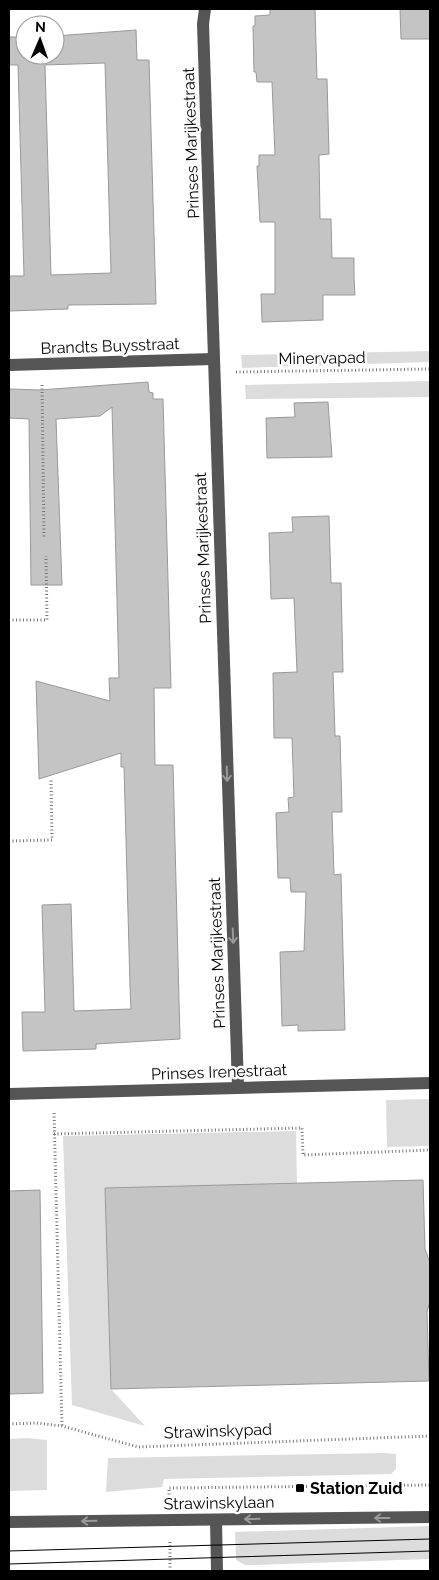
<svg xmlns="http://www.w3.org/2000/svg" width="439" height="1580" font-family="Raleway,sans-serif">
<style>
.green{fill:#dcdcdc}
.building{fill:#c4c4c4;stroke:#999;fill-rule:evenodd}
.lines{fill:none;stroke-linecap:round;stroke-linejoin:round}
.path{stroke:#777;stroke-width:3;stroke-dasharray:1 2.5;stroke-linecap:butt}
.minor{stroke:#555;stroke-width:12}
.tram{stroke:#000;stroke-width:1}
.oneway{stroke:#999}
.poi-dot{fill:#000;stroke:#fff;stroke-width:2}
.labels{text-anchor:middle;dominant-baseline:central;stroke-width:5;stroke-linejoin:round;paint-order:stroke}
.street-label{font-size:16px;fill:#000;stroke:#fff}
.poi-label{font-size:16px;font-weight:bold;fill:#000;stroke:#fff;text-anchor:start}
</style>
<rect width="100%" height="100%" fill="#fff"/>
<g class="green">
<path d="M430,351V362L242,368L241,355Z"/>
<path d="M430,381V397L246,399L245,385Z"/>
<path d="M430,1099V1146L387,1147L386,1100Z"/>
<path d="M296,1131L297,1183L105,1189L111,1389L145,1426L72,1405L63,1136Z"/>
<path d="M27,1438L47,1440V1490L9,1491V1439Z"/>
<path d="M385,1453L396,1454V1469L391,1474L164,1479L162,1487L106,1492L108,1458Z"/>
<path d="M430,1526V1559L254,1565H245L236,1560L235,1532Z"/>
</g>
<g class="building">
<path d="M270,9H315L317,79H327L329,154L319,155L320,219H331L332,258H354V277L355,295H323V320L262,322L261,294H275V222H260L257,166H259V155H275L272,82H257L256,72H254L253,26H255V16L270,15Z"/>
<path d="M400,9H430V39H401Z"/>
<path d="M136,30L137,60H149L156,304L68,305V309L9,311V276H24L18,65H9V37H25V55H55V36ZM105,63L111,273L51,275L45,65Z"/>
<path d="M148,382L149,392L153,393V399H163L171,688H154L155,765H173L180,1039L96,1044V1049L23,1051L22,1012H45L42,905L71,904L74,1011L131,1009L130,986L124,767H121V753L39,779L36,681L110,701L109,678H119L112,407L100,416L56,419L62,585H31L29,419L9,418V389L40,390Z"/>
<path d="M328,402L332,457L267,458L266,418L295,417L294,403Z"/>
<path d="M329,516L331,583H341L343,672H333L335,736H340L342,812H332L334,875L341,874L345,1030L298,1031V1025L282,1026L280,952L304,951L306,892H291L290,878H278L276,813L289,812L288,798L294,797L292,738H274L273,673L297,672L294,598L271,599L269,533L293,532L292,517Z"/>
<path d="M423,1180L425,1249L430,1263V1301L427,1312L429,1381L111,1389L105,1188Z"/>
<path d="M40,1190L43,1393L9,1394V1191Z"/>
</g>
<g class="lines">
<g class="path">
<path d="M236,372L430,369"/>
<path d="M42,385L44,537"/>
<path d="M9,620H47L46,556"/>
<path d="M9,841L52,840L51,780"/>
<path d="M54,1113L62,1426"/>
<path d="M54,1134L302,1128L303,1155L430,1150"/>
<path d="M9,1424L36,1423L62,1426L138,1447L430,1436"/>
<path d="M169,1498V1488L430,1485"/>
<path d="M170,1542V1571"/>
</g>
<g class="minor">
<path d="M205,9L203,24L238,1087"/>
<path d="M9,365L213,359"/>
<path d="M9,1094L430,1083"/>
<path d="M216,1520L217,1571"/>
<path d="M9,1522L430,1517"/>
</g>
<g class="tram">
<path d="M9,1551L430,1539"/>
<path d="M9,1564L430,1551"/>
</g>
</g>
<defs><path id="oneway-shaft" d="M-6 0H5M1.5-3L5.5 0L1.5 3" fill="none" stroke-width="1.6" stroke-linecap="round" stroke-linejoin="round" transform="scale(1.25)"/></defs>
<g class="oneway">
<use href="#oneway-shaft" transform="translate(227 774) rotate(88)"/>
<use href="#oneway-shaft" transform="translate(233 936) rotate(88)"/>
<use href="#oneway-shaft" transform="translate(382 1518) rotate(180)"/>
<use href="#oneway-shaft" transform="translate(252 1519) rotate(179)"/>
<use href="#oneway-shaft" transform="translate(89 1521) rotate(179)"/>
</g>
<rect class="poi-dot" x="295" y="1483" width="10" height="10" rx="2.5"/>
<g class="labels">
<g class="street-label">
<text transform="translate(191 143) rotate(-92)">Prinses Marijkestraat</text>
<text transform="translate(110 346) rotate(-2)">Brandts Buysstraat</text>
<text transform="translate(322 358) rotate(-1)">Minervapad</text>
<text transform="translate(203 548) rotate(-92)">Prinses Marijkestraat</text>
<text transform="translate(217 953) rotate(-92)">Prinses Marijkestraat</text>
<text transform="translate(219 1072) rotate(-2)">Prinses Irenestraat</text>
<text transform="translate(218 1431) rotate(-2)">Strawinskypad</text>
<text transform="translate(219 1503) rotate(-1)">Strawinskylaan</text>
</g>
<g class="poi-label">
<text x="310" y="1488">Station Zuid</text>
</g>
</g>
<rect width="439" height="1580" fill="none" stroke="#000000" stroke-width="20"/>
<g transform="translate(40 40) rotate(2)"><circle r="24" fill="#ffffff" stroke="#999999"/>
<path d="M0-4L9 19L0 12L-9 19Z" fill="#000000"/>
<text y="-8" font-size="14" font-weight="bold" text-anchor="middle" fill="#000000">N</text>
</g>
</svg>
